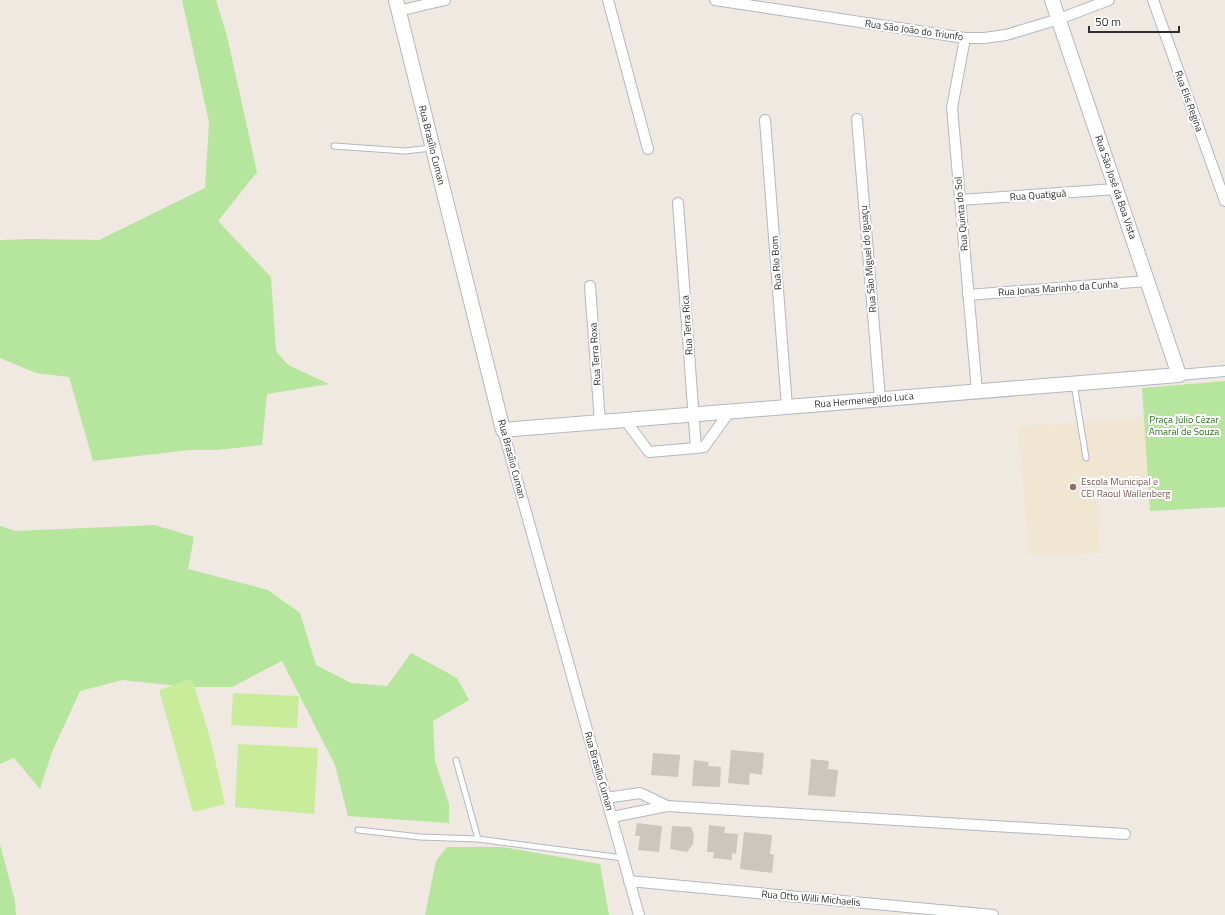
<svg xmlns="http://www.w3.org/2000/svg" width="1225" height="915" font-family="'Titillium Web',sans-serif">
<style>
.education{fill:#f0e6d1}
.green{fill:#b6e59e}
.pitch{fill:#c9ec9a}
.building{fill:#cbc7bf}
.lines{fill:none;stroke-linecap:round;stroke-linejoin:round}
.lane-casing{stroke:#b4b7c1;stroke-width:7}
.street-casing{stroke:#b4b7c1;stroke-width:12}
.secondary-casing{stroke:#b4b7c1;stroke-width:16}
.lane{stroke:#fff;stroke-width:5}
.street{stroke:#fff;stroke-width:10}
.secondary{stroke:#fff;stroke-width:14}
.education-dot{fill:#8d6e63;stroke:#fff;stroke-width:1.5}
.labels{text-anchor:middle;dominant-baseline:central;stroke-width:4;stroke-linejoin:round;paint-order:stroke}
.street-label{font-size:10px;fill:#2e2e2e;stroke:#fff}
.park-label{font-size:10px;fill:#2c6e1b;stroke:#fff}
.education-label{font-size:10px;fill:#785e54;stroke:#fff;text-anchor:start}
</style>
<rect width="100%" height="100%" fill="#efe9e1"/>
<path class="education" d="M1144,418L1148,486L1097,488L1100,553L1030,556L1018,427Z"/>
<g class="green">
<path d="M182,0H216L227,36L257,172L218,221L271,277L276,351L288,365L329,384L267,394L262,445L216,450H190L93,461L69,377L36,373L0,358V240L31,239L99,240L205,188L209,122Z"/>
<path d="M1225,381V507L1150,511L1142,388Z"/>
<path d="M155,525L194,537L188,569L268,590L300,613L316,665L351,683L387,686L411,653L457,678L469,700L433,721L435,761L449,804V823L348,816L335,765L282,661L232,687H187L122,680L80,691L52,752L40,789L14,758L0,764V526L16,531Z"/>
<path d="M0,844L15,901L16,915H0Z"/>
<path d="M447,847H502L600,864L609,915H425L436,861Z"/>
</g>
<g class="pitch">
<path d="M192,679L210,738L225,804L193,812L159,690Z"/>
<path d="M233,693L299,696L297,728L231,725Z"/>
<path d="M238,744L318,748L314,814L235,807Z"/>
</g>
<g class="building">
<path d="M731,750L764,753L762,775L750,773L749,785L728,783Z"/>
<path d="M653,753L680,755L678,777L651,775Z"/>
<path d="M811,759L829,761L828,769L838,770L835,797L808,795Z"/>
<path d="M694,760L709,762L708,766L721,767L720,787L692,786Z"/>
<path d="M637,823L662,826L659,852L638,850L640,836H635Z"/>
<path d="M709,825L725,827L724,833L738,834L736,854L732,853V860L713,858L714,852H707Z"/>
<path d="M672,826L691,827L694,835L693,844L687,852L670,849Z"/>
<path d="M744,832L772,835L770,854L774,855L772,873L740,869Z"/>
</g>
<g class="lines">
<g class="lane-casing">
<g id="lane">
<path d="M334,146L405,151L431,148"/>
<path d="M1074,384L1086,458"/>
<path d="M456,760L478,839"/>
<path d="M358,830L420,837L478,839L623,858"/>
</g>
</g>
<g class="street-casing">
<g id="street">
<path d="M608,0L648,149"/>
<path d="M715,0L965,38H984L1006,35L1059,19L1109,0"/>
<path d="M1153,0L1225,201"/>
<path d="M398,11L445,0"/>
<path d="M965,38L952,108L977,391"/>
<path d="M857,119L880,399"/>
<path d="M765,120L787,407"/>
<path d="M960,200L1116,189"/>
<path d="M678,203L696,448"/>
<path d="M590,286L600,422"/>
<path d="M968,295L1147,281"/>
<path d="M1179,375L1225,371"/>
<path d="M625,420L649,452L696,448L704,447L730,411"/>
<path d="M503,430L639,915"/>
<path d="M606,798L640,793L667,806"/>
<path d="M612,817L667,806L1125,834"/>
<path d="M629,881L993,915"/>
</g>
</g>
<g class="secondary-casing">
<path id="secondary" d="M396,0L503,430L1179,375L1052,0"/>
</g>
<use href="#lane" class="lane"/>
<use href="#street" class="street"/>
<use href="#secondary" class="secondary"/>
</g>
<circle class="education-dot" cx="1073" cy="487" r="4"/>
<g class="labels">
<g class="street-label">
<text transform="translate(914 30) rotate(8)">Rua São João do Triunfo</text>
<text transform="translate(1189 101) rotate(70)">Rua Elis Regina</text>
<text transform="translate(432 145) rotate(76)">Rua Brasílio Cuman</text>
<text transform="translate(1116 187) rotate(71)">Rua São José da Boa Vista</text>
<text transform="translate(1038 195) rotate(-4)">Rua Quatiguá</text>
<text transform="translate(961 214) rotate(-95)">Rua Quinta do Sol</text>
<text transform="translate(868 259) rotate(-95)">Rua São Miguel do Iguaçu</text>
<text transform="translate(776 263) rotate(-94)">Rua Rio Bom</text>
<text transform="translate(1058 288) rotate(-4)">Rua Jonas Marinho da Cunha</text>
<text transform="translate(687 325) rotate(-94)">Rua Terra Rica</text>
<text transform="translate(595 354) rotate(-94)">Rua Terra Roxa</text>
<text transform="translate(864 400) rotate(-5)">Rua Hermenegildo Luca</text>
<text transform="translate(512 459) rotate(75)">Rua Brasílio Cuman</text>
<text transform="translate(599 771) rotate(74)">Rua Brasílio Cuman</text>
<text transform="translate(811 898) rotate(5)">Rua Otto Willi Michaelis</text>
</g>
<g class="park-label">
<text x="1184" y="419">Praça Júlio Cézar<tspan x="1184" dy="12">Amaral de Souza</tspan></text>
</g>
<g class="education-label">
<text x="1081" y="481">Escola Municipal e<tspan x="1081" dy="12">CEI Raoul Wallenberg</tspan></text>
</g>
</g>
<path d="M1089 26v6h90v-6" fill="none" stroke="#2e2e2e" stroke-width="2"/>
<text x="1095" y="26" font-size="12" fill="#2e2e2e" stroke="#ffffff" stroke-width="3" paint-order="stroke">50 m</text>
</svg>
